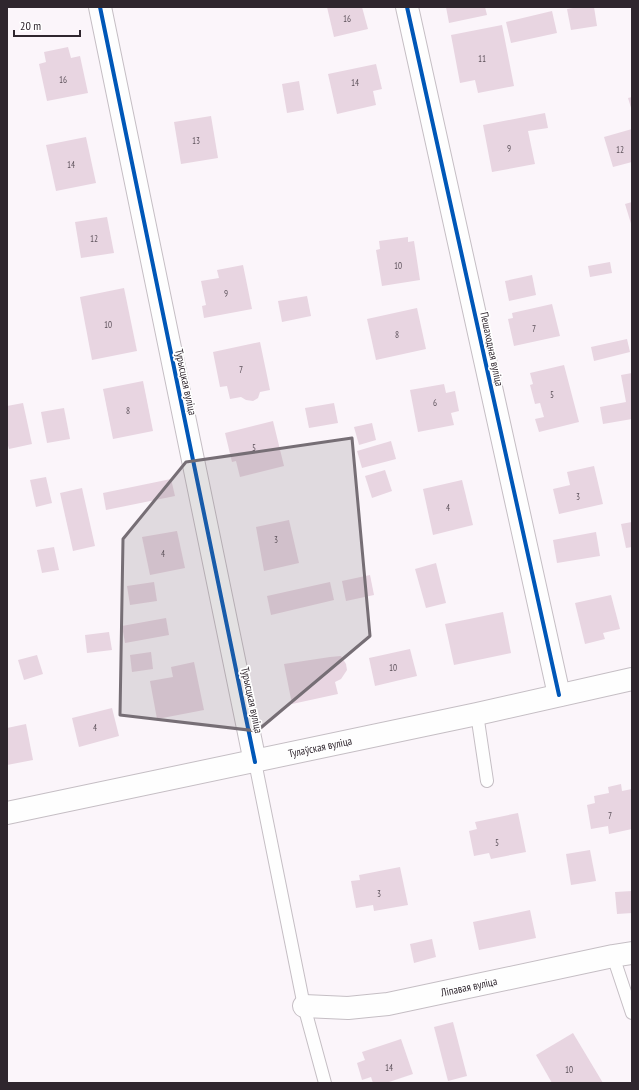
<svg xmlns="http://www.w3.org/2000/svg" width="639" height="1090" font-family="'PT Sans Narrow',sans-serif">
<style>
.building{fill:#e8d5e1}
.lines{fill:none;stroke-linecap:round;stroke-linejoin:round}
.service-casing{stroke:#c5bec4;stroke-width:14}
.minor-casing{stroke:#c5bec4;stroke-width:24}
.secondary-casing{stroke:#c5bec4;stroke-width:24}
.service{stroke:#fefefe;stroke-width:12}
.minor{stroke:#fefefe;stroke-width:22}
.secondary{stroke:#fefefe;stroke-width:22}
.cycleway-casing{stroke:#fff;stroke-width:6}
.cycleway{stroke:#0057b8;stroke-width:4}
.marked{fill:#766e75;fill-opacity:0.2;stroke:#766e75;stroke-width:3;stroke-linejoin:round}
.labels{text-anchor:middle;dominant-baseline:central;stroke-width:3.5;stroke-linejoin:round;paint-order:stroke}
.number-label{font-size:9px;fill:#5d525b}
.street-label{font-size:11px;fill:#2f262e;stroke:#fff}
</style>
<rect width="100%" height="100%" fill="#fbf5fa"/>
<g class="building">
<path d="M327,7H362L368,29L334,37Z"/>
<path d="M446,7H485L487,15L449,23Z"/>
<path d="M579,7H594L597,26L571,30L567,9Z"/>
<path d="M552,11L557,33L511,43L506,22Z"/>
<path d="M502,25L514,86L478,93L475,80L460,83L451,35Z"/>
<path d="M68,47L71,58L80,56L88,93L47,101L39,64L46,62L44,52Z"/>
<path d="M376,64L382,89L373,91L376,105L337,114L328,74Z"/>
<path d="M299,81L304,110L287,113L282,84Z"/>
<path d="M632,97V111L628,98Z"/>
<path d="M545,113L548,128L528,131L535,164L492,172L483,125Z"/>
<path d="M211,116L218,158L181,164L174,122Z"/>
<path d="M632,129V162L613,167L604,137Z"/>
<path d="M86,137L96,183L56,191L46,145Z"/>
<path d="M632,202V227L625,204Z"/>
<path d="M107,217L114,253L81,258L75,222Z"/>
<path d="M408,237V242L414,241L420,280L382,286L376,250L380,249L379,241Z"/>
<path d="M610,262L612,273L590,277L588,266Z"/>
<path d="M243,265L252,309L204,318L202,306L206,305L201,281L219,278L217,270Z"/>
<path d="M532,275L536,295L509,301L505,281Z"/>
<path d="M124,288L137,351L92,360L80,297Z"/>
<path d="M307,296L311,316L282,322L278,301Z"/>
<path d="M552,304L560,336L514,346L508,319L513,318L512,313Z"/>
<path d="M417,308L426,349L376,360L367,319Z"/>
<path d="M627,339L630,352L594,361L591,347Z"/>
<path d="M260,342L270,390L260,392L258,398L253,401L246,400L241,397L230,399L227,386L220,387L213,352Z"/>
<path d="M564,365L579,422L539,432L535,419L544,417L540,403L535,404L530,385L533,384L530,373Z"/>
<path d="M632,373V419L603,424L600,407L626,402L621,375Z"/>
<path d="M143,381L153,431L113,439L103,389Z"/>
<path d="M444,384L446,393L455,391L459,411L451,413L454,425L418,432L410,390Z"/>
<path d="M23,403L32,444L9,449L7,442V406Z"/>
<path d="M334,403L338,423L309,428L305,408Z"/>
<path d="M64,408L70,439L47,443L41,412Z"/>
<path d="M273,421L284,466L240,477L236,461L232,462L225,433Z"/>
<path d="M372,423L376,440L359,445L354,427Z"/>
<path d="M391,441L396,459L362,468L357,451Z"/>
<path d="M594,466L603,504L559,514L553,489L570,485L567,472Z"/>
<path d="M385,470L392,491L372,498L365,476Z"/>
<path d="M46,477L52,503L36,507L30,480Z"/>
<path d="M171,479L175,496L106,510L103,493Z"/>
<path d="M462,480L473,525L433,535L423,489Z"/>
<path d="M82,488L95,546L73,551L60,493Z"/>
<path d="M289,520L299,563L264,571L256,527Z"/>
<path d="M632,522V547L626,548L621,524Z"/>
<path d="M177,531L185,568L150,575L142,537Z"/>
<path d="M596,532L600,556L557,563L553,540Z"/>
<path d="M54,547L59,570L42,573L37,550Z"/>
<path d="M436,563L446,603L426,608L415,569Z"/>
<path d="M370,575L374,595L346,601L342,581Z"/>
<path d="M154,582L157,601L130,605L127,586Z"/>
<path d="M330,582L334,600L271,615L267,596Z"/>
<path d="M611,595L620,629L603,633L605,639L585,644L575,603Z"/>
<path d="M503,612L511,653L454,665L445,624Z"/>
<path d="M166,618L169,635L125,643L122,626Z"/>
<path d="M109,632L112,650L87,653L85,635Z"/>
<path d="M410,649L417,676L375,686L369,658Z"/>
<path d="M151,652L153,669L132,672L130,655Z"/>
<path d="M37,655L43,674L24,680L18,660Z"/>
<path d="M341,656L346,664L347,670L341,679L335,682L338,694L292,704L284,664L330,657Z"/>
<path d="M194,662L204,710L157,719L150,681L173,677L171,667Z"/>
<path d="M112,708L119,736L79,747L72,718Z"/>
<path d="M26,724L33,760L7,765V728Z"/>
<path d="M621,784L622,791L632,789V829L609,834L608,826L591,829L587,805L595,803L594,796L609,793L608,787Z"/>
<path d="M518,813L526,852L491,859L489,853L474,856L469,831L477,829L475,822Z"/>
<path d="M590,850L596,881L571,885L566,854Z"/>
<path d="M400,867L408,905L374,911L373,905L356,908L351,881L360,880L359,875Z"/>
<path d="M632,891V913L617,914L615,892Z"/>
<path d="M530,910L536,938L479,950L473,922Z"/>
<path d="M432,939L436,957L414,963L410,944Z"/>
<path d="M453,1022L467,1076L448,1081L434,1027Z"/>
<path d="M573,1033L603,1083H552L536,1055Z"/>
<path d="M401,1039L413,1074L386,1083H373L371,1077L362,1080L357,1063L365,1060L362,1052Z"/>
</g>
<g class="lines">
<g class="service-casing">
<g id="service">
<path d="M477,714L487,781"/>
<path d="M255,762L304,1006L325,1083"/>
<path d="M613,956L632,1013"/>
</g>
</g>
<g class="minor-casing">
<g id="minor">
<path d="M100,7L255,762"/>
<path d="M407,7L559,695"/>
<path id="s1" d="M304,1006L348,1008L388,1004L613,956L632,953"/>
</g>
</g>
<g class="secondary-casing">
<g id="secondary">
<path id="s2" d="M7,813L477,714L632,679"/>
</g>
</g>
<use href="#service" class="service"/>
<use href="#minor" class="minor"/>
<use href="#secondary" class="secondary"/>
<g class="cycleway-casing">
<g id="cycleway">
<path d="M100,7L255,762"/>
<path d="M407,7L559,695"/>
</g>
</g>
<use href="#cycleway" class="cycleway"/>
</g>
<path class="marked" d="M352,438L370,636L257,731L120,715L123,539L186,462Z"/>
<g class="labels">
<g class="number-label">
<text x="347" y="18">16</text>
<text x="482" y="58">11</text>
<text x="63" y="79">16</text>
<text x="355" y="82">14</text>
<text x="196" y="140">13</text>
<text x="509" y="148">9</text>
<text x="620" y="149">12</text>
<text x="71" y="164">14</text>
<text x="94" y="238">12</text>
<text x="398" y="265">10</text>
<text x="226" y="293">9</text>
<text x="108" y="324">10</text>
<text x="534" y="328">7</text>
<text x="397" y="334">8</text>
<text x="241" y="369">7</text>
<text x="552" y="394">5</text>
<text x="435" y="402">6</text>
<text x="128" y="410">8</text>
<text x="254" y="447">5</text>
<text x="578" y="496">3</text>
<text x="448" y="507">4</text>
<text x="276" y="539">3</text>
<text x="163" y="553">4</text>
<text x="393" y="667">10</text>
<text x="95" y="727">4</text>
<text x="610" y="815">7</text>
<text x="497" y="842">5</text>
<text x="379" y="893">3</text>
<text x="389" y="1067">14</text>
<text x="569" y="1069">10</text>
</g>
<g class="street-label">
<text transform="translate(492 349) rotate(78)">Пешаходная вуліца</text>
<text transform="translate(186 382) rotate(78)">Турысцкая вуліца</text>
<text transform="translate(252 700) rotate(78)">Турысцкая вуліца</text>
<text stroke="none"><textPath href="#s2" startOffset="320">Тулаўская вуліца</textPath></text>
<text stroke="none"><textPath href="#s1" startOffset="167">Ліпавая вуліца</textPath></text>
</g>
</g>
<rect width="639" height="1090" fill="none" stroke="#2f262e" stroke-width="16"/>
<path d="M14 30v6h66v-6" fill="none" stroke="#2f262e" stroke-width="2"/>
<text x="20" y="30" font-size="12" fill="#2f262e" stroke="#ffffff" stroke-width="3" paint-order="stroke">20 m</text>
</svg>
